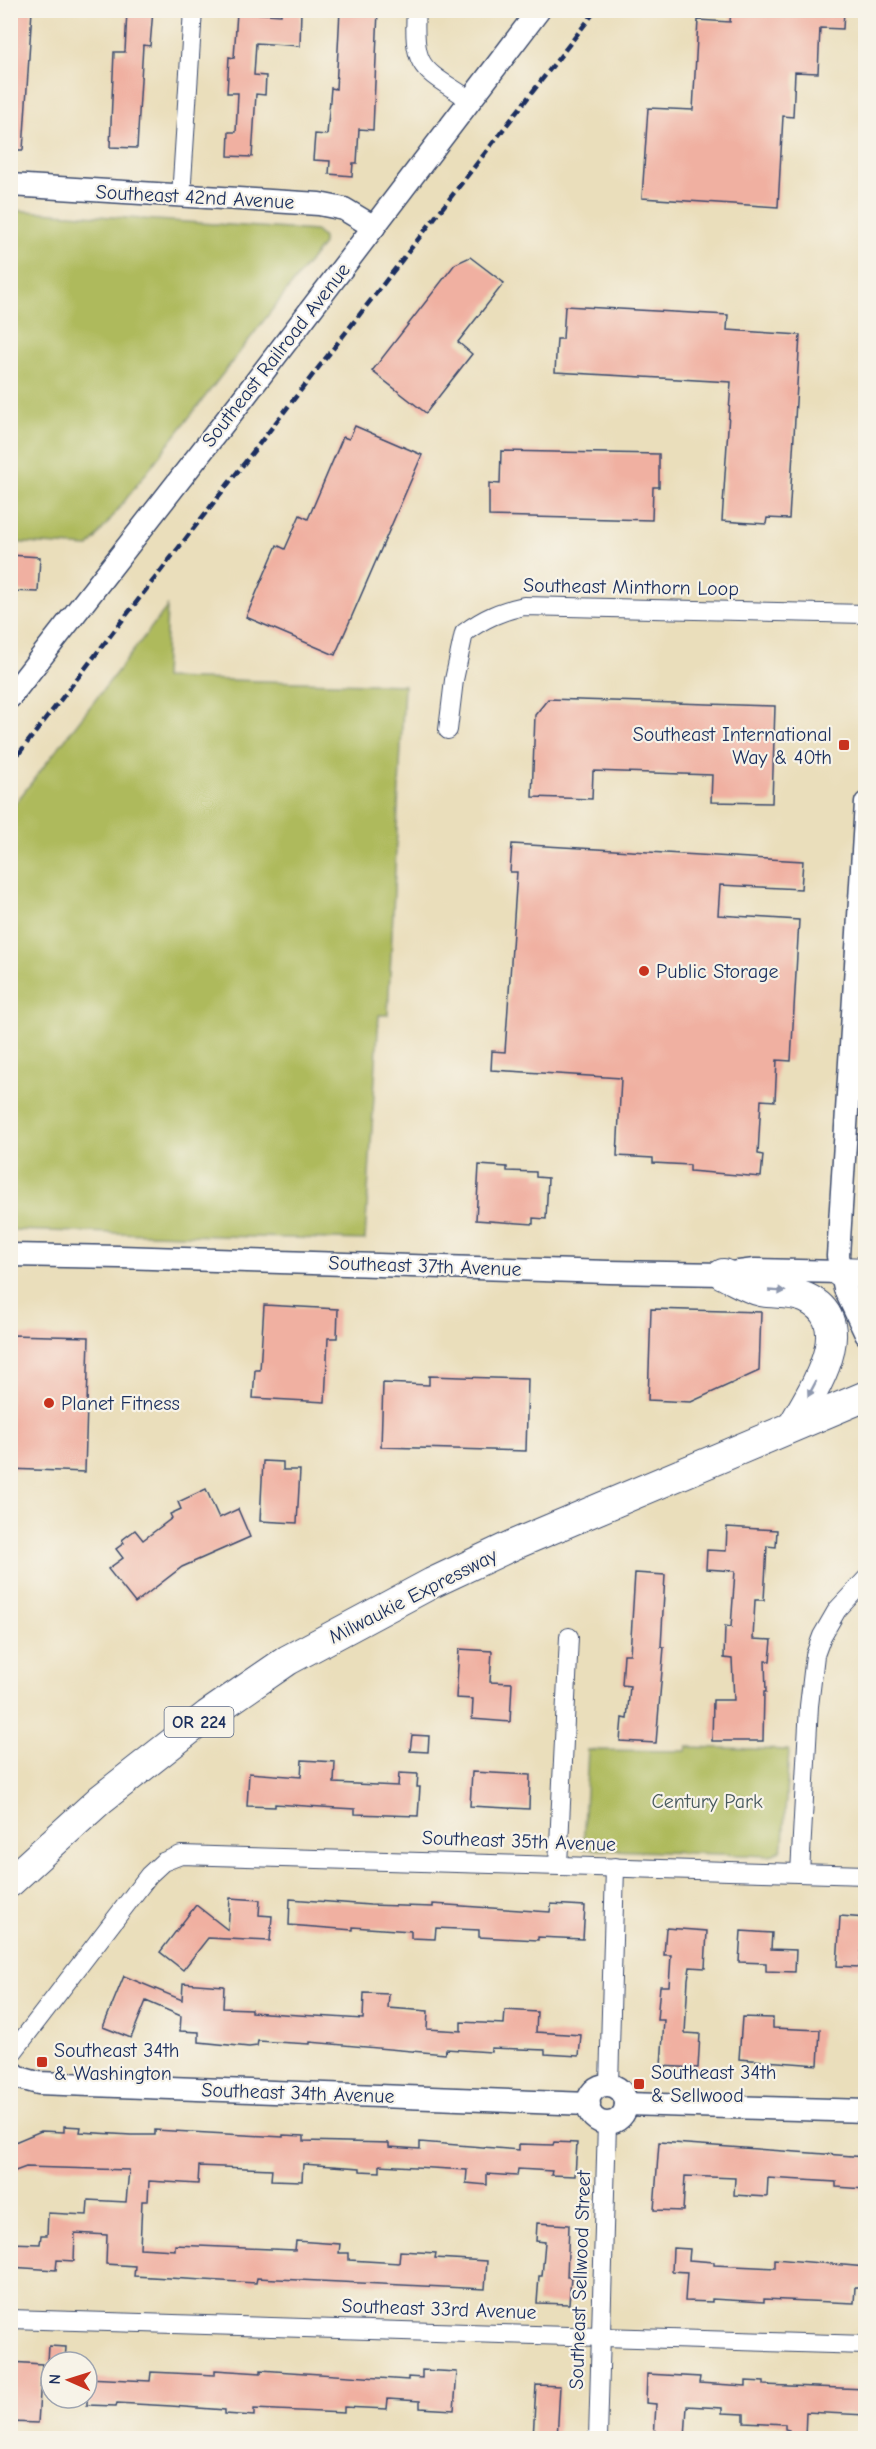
<svg xmlns="http://www.w3.org/2000/svg" width="876" height="2449" font-family="'Comic Neue',sans-serif">
<style>
.green{fill:#aeba5c;stroke:#64745d;stroke-width:1.5}
.building{fill:#f0b0a1}
.lines{fill:none;stroke-linecap:round;stroke-linejoin:round}
.minor-casing{stroke:#3a496c;stroke-width:20}
.tertiary-casing{stroke:#3a496c;stroke-width:25}
.trunk-casing{stroke:#3a496c;stroke-width:32}
.minor{stroke:#fff;stroke-width:18}
.tertiary{stroke:#fff;stroke-width:22}
.trunk{stroke:#fff;stroke-width:30}
.rail{stroke:#1b2f5e;stroke-width:4.5;stroke-dasharray:9 4.5;stroke-linecap:butt}
.oneway{fill:#8d97ae}
.poi-dot{fill:#c8321e;stroke:#f7f3e8;stroke-width:2}
.labels{text-anchor:middle;dominant-baseline:central;stroke-width:4.5;stroke-linejoin:round;paint-order:stroke}
.shield{fill:#f7f3e8;stroke:#5d6a87;stroke-width:1.5}
.shield-label{font-size:18px;font-weight:bold;fill:#1b2f5e}
.street-label{font-size:20px;fill:#1b2f5e;stroke:#f7f3e8}
.poi-label{font-size:20px;fill:#1b2f5e;stroke:#f7f3e8;text-anchor:start}
.park-label{font-size:20px;fill:#47595d;stroke:#f7f3e8}
</style>
<rect width="100%" height="100%" fill="#f7f3e8"/>
<filter id="ink" filterUnits="userSpaceOnUse"><feTurbulence type="fractalNoise" baseFrequency=".0167" numOctaves="2"/><feDisplacementMap in="SourceGraphic" scale="12" xChannelSelector="R" yChannelSelector="G"/><feConvolveMatrix kernelMatrix="1 2 1 2 8 2 1 2 1" color-interpolation-filters="sRGB"/></filter>
<filter id="wash" filterUnits="userSpaceOnUse"><feTurbulence type="fractalNoise" baseFrequency=".008" numOctaves="4" result="noise"/><feDisplacementMap in="SourceGraphic" scale="24" xChannelSelector="R" yChannelSelector="G"/><feGaussianBlur stdDeviation="1.35" result="paint"/><feColorMatrix in="noise" values="0 0 0 0 0 0 0 0 0 0 0 0 0 0 0 0 0 1.4 0 .05"/><feComposite in="paint" operator="in"/></filter>
<g filter="url(#wash)">
<rect width="100%" height="100%" fill="#eadebb"/>
<g class="green">
<path d="M11,210L316,231L323,238V244L89,547L11,542Z"/>
<path d="M167,607L164,678L404,685L388,1015H379L365,1240L11,1230V809Z"/>
<path d="M687,1747L789,1750L783,1844L781,1850L770,1856L583,1849L588,1750L686,1751Z"/>
</g>
<g id="blocks">
<g class="building">
<path d="M10,10H32L23,150H10Z"/>
<path d="M127,10H153L150,46L143,45L137,148L110,147L114,52H125Z"/>
<path d="M281,10H301L300,46L256,43L254,75L266,76L265,95L256,94L252,157L228,156L229,132H236L238,93H227L229,57L234,58L237,12L281,15Z"/>
<path d="M340,10H378L373,130L359,129L357,163H353L352,176L329,174L330,161L313,160L315,134L327,135L331,88L336,89Z"/>
<path d="M731,10H844L843,29L820,28L818,73L795,72L793,117L783,116L778,207L642,198L648,108L693,110L698,20L730,22Z"/>
<path d="M470,257L504,283L458,342L472,354L426,413L372,371L455,264Z"/>
<path d="M565,306L728,315L727,330L800,335L789,519L767,518L766,524L722,521L731,382L555,372L557,339H563Z"/>
<path d="M355,426L422,455L335,655L246,617L277,545L285,549L300,515L308,519L343,437L349,439Z"/>
<path d="M501,451L659,454V487H653L652,520L489,516V483L500,484Z"/>
<path d="M10,555L40,557L38,592L10,591Z"/>
<path d="M548,699L775,706L772,803L711,802L712,775L593,771L592,799L532,797L535,715Z"/>
<path d="M512,844L803,861L801,889L720,885L718,915L799,920L791,1061L777,1060L775,1101L761,1100L758,1154L763,1155L761,1177L690,1171V1165L653,1163V1158L617,1156L621,1078L491,1070L492,1051L505,1052L517,872H510Z"/>
<path d="M479,1165L507,1167V1171L536,1172V1177L548,1178L546,1219L533,1218V1224L476,1220Z"/>
<path d="M264,1305L338,1309L337,1338H328L325,1402L253,1398L255,1370H260Z"/>
<path d="M651,1309L761,1312L759,1371L691,1402L648,1400Z"/>
<path d="M10,1335L89,1337L85,1472L10,1469Z"/>
<path d="M429,1376L528,1379L526,1451L381,1447L383,1383L429,1385Z"/>
<path d="M263,1461L283,1462V1470H300L297,1523L260,1521Z"/>
<path d="M206,1489L219,1518L238,1509L250,1537L182,1567L135,1603L108,1569L123,1558L116,1549L124,1543L122,1540L135,1530L143,1540L172,1518L170,1514L181,1509L178,1502Z"/>
<path d="M727,1527L777,1530L776,1547L767,1546L764,1600H755L753,1639L772,1640L770,1661H765L766,1692H764L763,1741H712L713,1700H734L732,1659L724,1658L725,1626L731,1627L735,1571L706,1569L707,1550L726,1551Z"/>
<path d="M635,1573L665,1575L661,1647H664L656,1743L620,1741L622,1718L627,1719L630,1686L622,1685L624,1654H630Z"/>
<path d="M459,1649L492,1651L490,1682L512,1683L510,1722L472,1719L473,1699L456,1698Z"/>
<path d="M412,1735L429,1736L428,1752L410,1751Z"/>
<path d="M302,1760L335,1762L334,1783L398,1786L399,1773L418,1774L417,1787H420L418,1816L355,1814V1809L337,1808L275,1804V1807L247,1806L249,1773L301,1777Z"/>
<path d="M472,1772L530,1775L529,1809L470,1806Z"/>
<path d="M230,1898L260,1900L259,1915L272,1916L270,1941L208,1938L183,1970L160,1952L196,1905L228,1930Z"/>
<path d="M290,1899L370,1905L433,1907V1904L448,1905L550,1912L551,1904L585,1906L583,1939L538,1937V1940L479,1937V1930L436,1928L435,1939L411,1938V1931L353,1927V1930L289,1925Z"/>
<path d="M840,1916L866,1918V1952H861L860,1967L837,1966Z"/>
<path d="M666,1928L707,1931L705,1968L690,1967L688,1979L685,2033L700,2034L698,2068L661,2066L664,2020H657L660,1986H669L671,1955H664Z"/>
<path d="M741,1931L772,1933L771,1949L796,1950L795,1972L766,1971V1963L739,1962Z"/>
<path d="M124,1976L182,2000L183,1983L224,1986L223,2008L251,2009V2012L363,2019L364,1993L389,1994L388,2008L428,2011L427,2029L461,2031V2022L504,2024L505,2010L537,2012L536,2032L581,2035L579,2056L545,2054V2050L491,2048V2052L446,2049L445,2054L310,2042V2044L258,2041L257,2046L249,2047L199,2042V2032L180,2031L181,2016L146,2001L131,2038L103,2027Z"/>
<path d="M742,2017L773,2018V2028L820,2030L818,2065L739,2059Z"/>
<path d="M64,2126L81,2127L80,2132L131,2135H155V2130L283,2137V2135L304,2136V2141L389,2143V2147L420,2149V2142L519,2150V2144L553,2145L554,2142L577,2143L575,2176L551,2175L552,2171L518,2169L517,2176L487,2174V2185L466,2183L467,2170L380,2165V2172L360,2171V2168L303,2164L302,2181L271,2180L272,2169L199,2166L198,2184L149,2181L148,2201H142L140,2248L175,2250V2245L295,2250L296,2241L340,2244L339,2253H349V2260L399,2263L400,2251L436,2253L435,2258L487,2261L485,2289L257,2278L256,2283L134,2276L135,2266L106,2264L107,2235L75,2233L74,2261L57,2260L56,2270L10,2267V2243L40,2244L41,2235H47L48,2213L87,2215L88,2200L126,2202L129,2170L26,2167L10,2173V2144L41,2131L64,2132Z"/>
<path d="M659,2142L866,2157V2189L836,2187V2182L768,2178L767,2197L734,2195L735,2178L685,2176L683,2211L654,2210Z"/>
<path d="M537,2223L569,2225L567,2277H571L569,2304L537,2303L539,2276H542L545,2242L536,2241Z"/>
<path d="M673,2248L690,2249L689,2260L714,2262V2265L775,2268V2259L866,2267V2287H855L854,2303L764,2299V2302L712,2299V2302L685,2301L687,2272L672,2271Z"/>
<path d="M49,2346L66,2347L65,2362H48Z"/>
<path d="M10,2362L42,2364L38,2423L10,2422Z"/>
<path d="M215,2370L261,2373V2370L408,2380V2377L422,2378V2370L457,2372L454,2410L420,2408V2401L388,2399L387,2409L344,2407V2413L254,2409V2416L225,2414V2410L171,2406L117,2403L116,2406L87,2405V2378L150,2381L151,2372L215,2375Z"/>
<path d="M647,2374L700,2377L699,2383L746,2386V2381L764,2382V2385L866,2389V2415L806,2412L805,2439H789V2430L785,2429V2424L744,2422V2414L722,2413V2408L687,2406L685,2439H654L656,2404L646,2403Z"/>
<path d="M536,2385L560,2386L557,2439H533Z"/>
</g>
</g>
</g>
<g filter="url(#ink)">
<use href="#blocks" fill-opacity="0" stroke="#3a496c" stroke-width="1.5"/>
<g class="lines">
<g class="minor-casing">
<g id="minor">
<path d="M416,10C412,71 424,69 470,100"/>
<path d="M181,197L193,10"/>
<path d="M448,730L454,680L464,633C484,618 501,611 524,606L866,614"/>
<path d="M558,1865L569,1637"/>
<path d="M800,1873L809,1706L815,1655L822,1636L837,1610L866,1579"/>
<path d="M10,2056L149,1875L163,1862L181,1855L866,1875"/>
<path d="M609,2085L615,1867"/>
<path d="M10,2319L866,2345"/>
<path d="M598,2438L607,2123"/>
</g>
</g>
<g class="tertiary-casing">
<g id="tertiary">
<path d="M10,185L319,204L344,209L374,227"/>
<path d="M10,697L245,396L539,10"/>
<path d="M866,803L838,1256L845,1289L866,1334"/>
<path d="M10,1255L120,1257L609,1272L723,1274L755,1270L840,1272"/>
<path d="M10,2070L20,2078L38,2083L589,2104"/>
<circle cx="607" cy="2104" r="19"/>
<path d="M626,2104L866,2111"/>
</g>
</g>
<g class="trunk-casing">
<g id="trunk">
<path d="M840,1272L866,1273"/>
<path d="M723,1274C734,1279 748,1288 761,1291C776,1294 791,1291 806,1298C861,1323 811,1393 793,1426"/>
<path d="M10,1882L101,1799L208,1715L288,1660L432,1583L513,1545L866,1396"/>
</g>
</g>
<use href="#minor" class="minor"/>
<use href="#tertiary" class="tertiary"/>
<use href="#trunk" class="trunk"/>
<path class="rail" d="M10,765L596,10"/>
</g>
<defs><path id="oneway-solid" d="M-6-.8H1V-3.2L6.5 0L1 3.2V.8H-6Z" transform="scale(1.5)"/></defs>
<g class="oneway">
<use href="#oneway-solid" transform="translate(777 1291) rotate(3)"/>
<use href="#oneway-solid" transform="translate(812 1389) rotate(118)"/>
</g>
</g>
<g class="poi-dot">
<rect x="838" y="739" width="12" height="12" rx="3"/>
<circle cx="644" cy="971" r="6"/>
<circle cx="49" cy="1403" r="6"/>
<rect x="36" y="2056" width="12" height="12" rx="3"/>
<rect x="633" y="2078" width="12" height="12" rx="3"/>
</g>
<g class="labels">
<rect class="shield" x="164.5" y="1707" width="69" height="30" rx="4.5"/>
<g class="shield-label">
<text x="199" y="1722">OR 224</text>
</g>
<g class="street-label">
<text transform="translate(195 197) rotate(3)">Southeast 42nd Avenue</text>
<text transform="translate(276 355) rotate(-52)">Southeast Railroad Avenue</text>
<text transform="translate(631 587) rotate(1)">Southeast Minthorn Loop</text>
<text transform="translate(425 1266) rotate(2)">Southeast 37th Avenue</text>
<text transform="translate(413 1596) rotate(-27)">Milwaukie Expressway</text>
<text transform="translate(519 1841) rotate(2)">Southeast 35th Avenue</text>
<text transform="translate(298 2093) rotate(2)">Southeast 34th Avenue</text>
<text transform="translate(580 2280) rotate(-88)">Southeast Sellwood Street</text>
<text transform="translate(439 2309) rotate(2)">Southeast 33rd Avenue</text>
</g>
<g class="poi-label">
<text x="832" y="734" text-anchor="end">Southeast International<tspan x="832" dy="23">Way &amp; 40th</tspan></text>
<text x="656" y="971">Public Storage</text>
<text x="61" y="1403">Planet Fitness</text>
<text x="54" y="2050">Southeast 34th<tspan x="54" dy="23">&amp; Washington</tspan></text>
<text x="651" y="2072">Southeast 34th<tspan x="651" dy="23">&amp; Sellwood</tspan></text>
</g>
<g class="park-label">
<text x="707" y="1801">Century Park</text>
</g>
</g>
<rect width="876" height="2449" fill="none" stroke="#f7f3e8" stroke-width="36"/>
<g transform="translate(69 2380) rotate(273)"><circle r="28" fill="#f7f3e8" stroke="#9fa5b1" stroke-width="1.5"/>
<path d="M0-4.5L10 22L0 15L-10 22Z" fill="#c8321e"/>
<text y="-9" font-size="16" font-weight="bold" text-anchor="middle" fill="#1b2f5e">N</text>
</g>
</svg>
